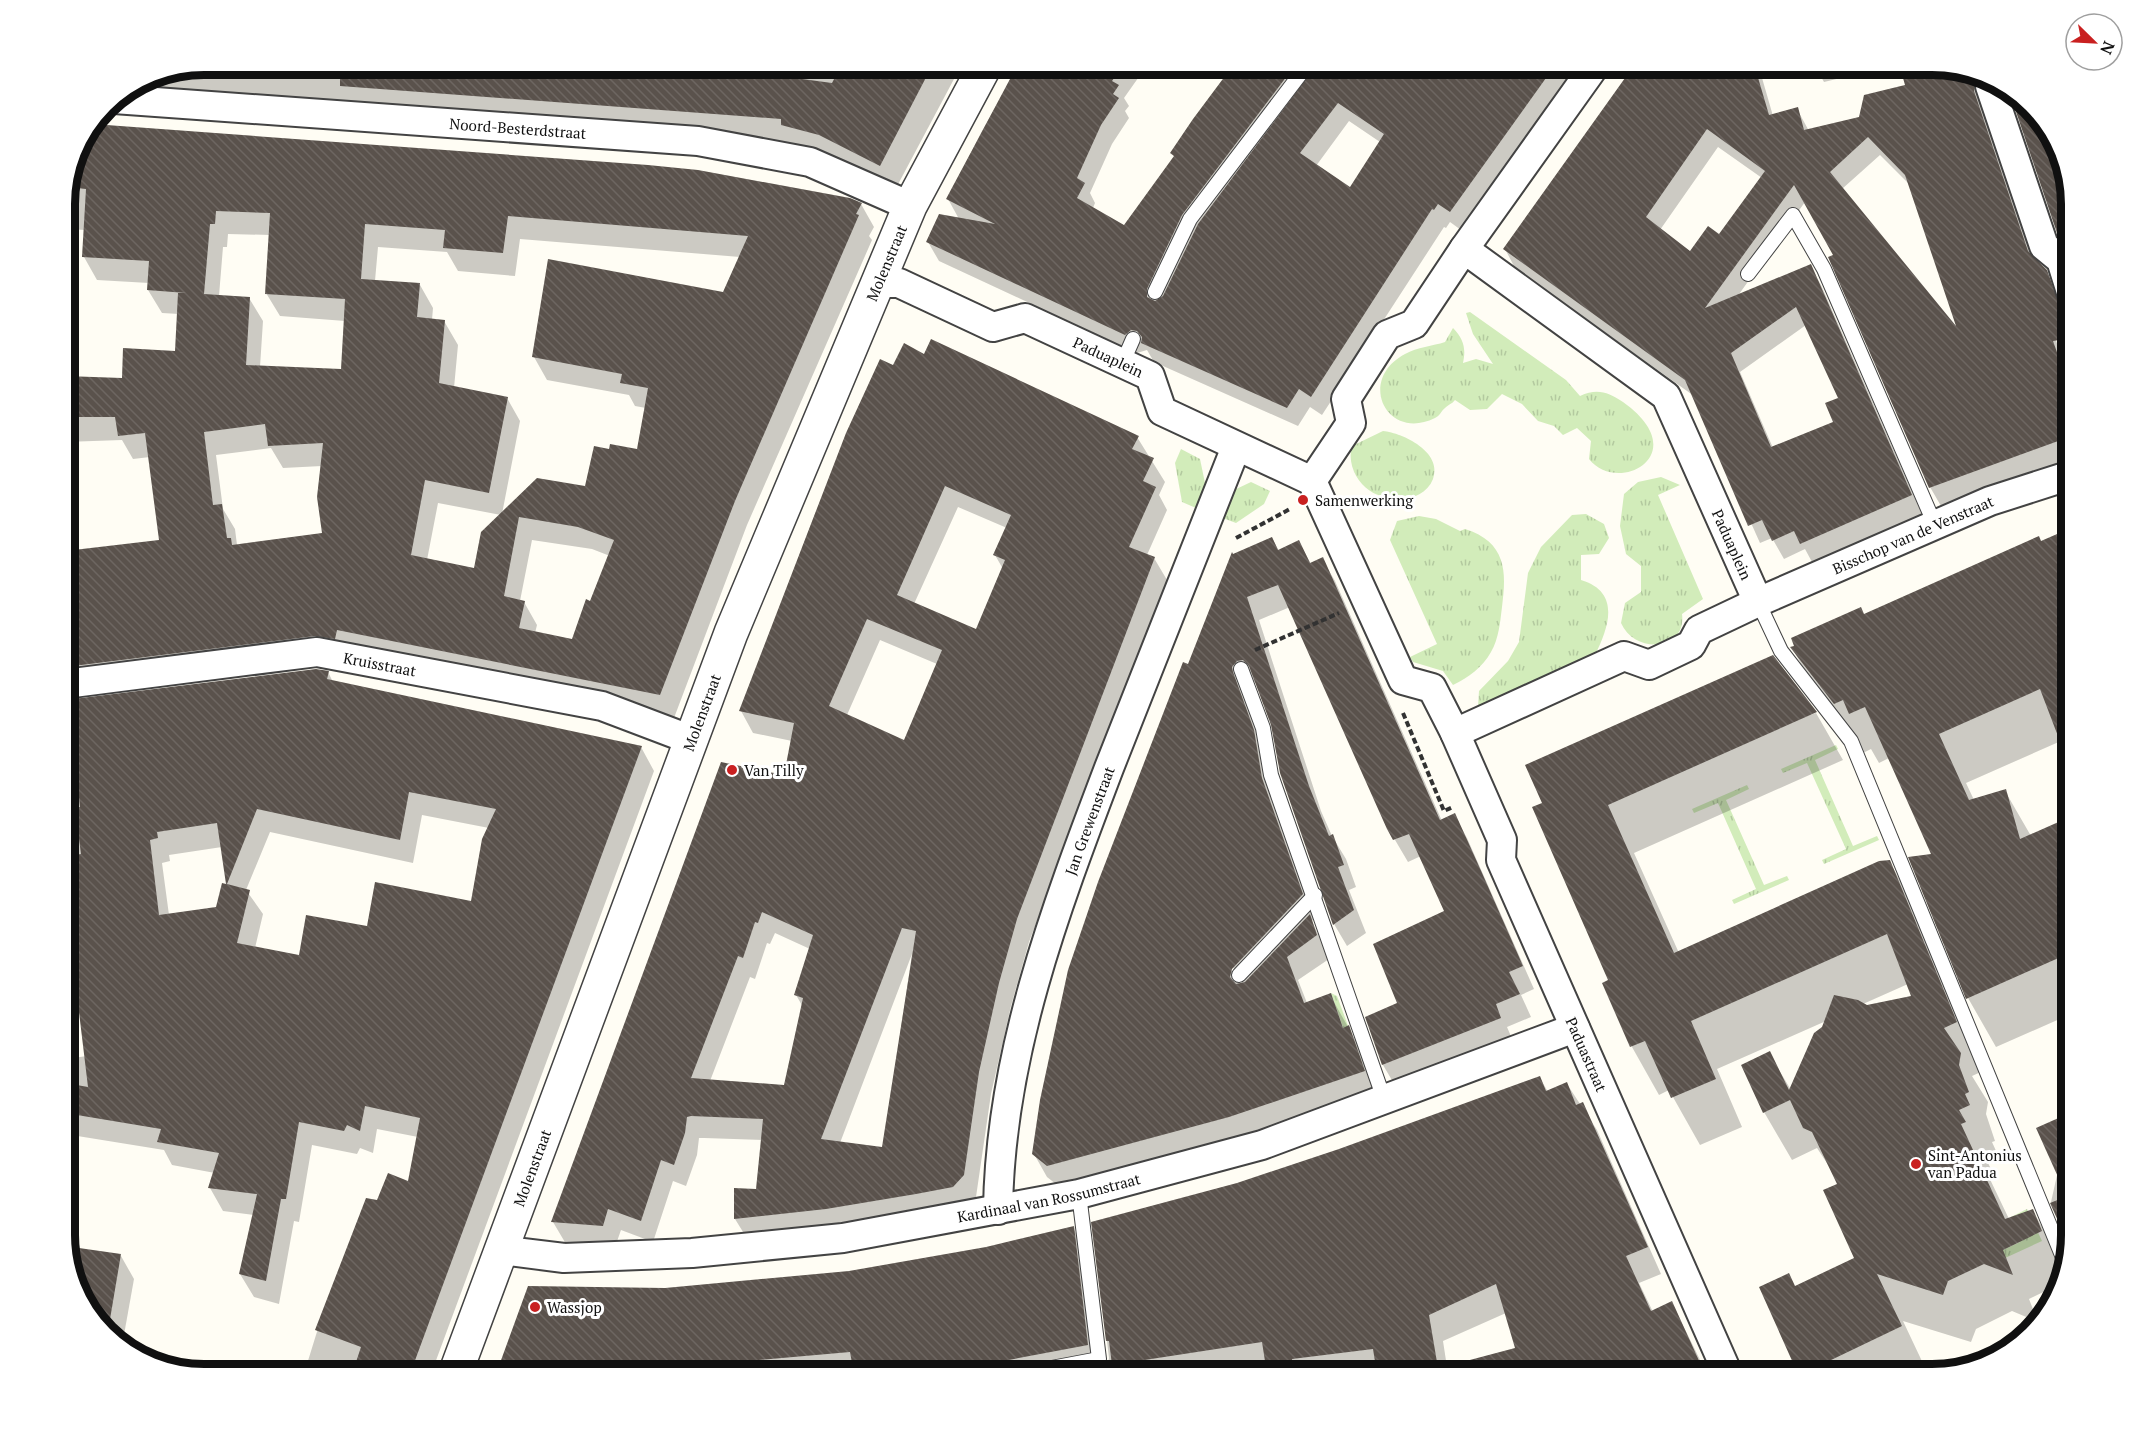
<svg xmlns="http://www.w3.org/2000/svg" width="2136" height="1439" font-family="'PT Serif',serif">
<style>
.grass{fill:url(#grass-tufts)}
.shadow{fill:#0003;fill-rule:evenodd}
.building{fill:url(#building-back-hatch);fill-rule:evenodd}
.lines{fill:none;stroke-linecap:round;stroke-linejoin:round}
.service-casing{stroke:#434343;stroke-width:16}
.minor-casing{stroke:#434343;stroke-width:32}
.tertiary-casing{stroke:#434343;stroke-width:36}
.path{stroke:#323232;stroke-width:4;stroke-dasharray:6 3;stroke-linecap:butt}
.service{stroke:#fff;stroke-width:14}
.minor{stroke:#fff;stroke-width:28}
.tertiary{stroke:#fff;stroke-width:33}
.poi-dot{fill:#c92020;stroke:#fff;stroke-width:2}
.labels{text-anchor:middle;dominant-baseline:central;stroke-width:6;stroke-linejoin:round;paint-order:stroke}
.street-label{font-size:15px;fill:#101010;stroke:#fff}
.poi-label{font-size:15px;fill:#101010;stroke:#fff;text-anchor:start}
.rim{fill:none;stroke:#101010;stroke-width:8}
</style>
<defs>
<pattern id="grass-tufts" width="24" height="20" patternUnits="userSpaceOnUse" patternTransform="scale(1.5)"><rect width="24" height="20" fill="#d2ecba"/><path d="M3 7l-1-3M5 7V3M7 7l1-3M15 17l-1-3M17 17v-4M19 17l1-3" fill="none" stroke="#b3c99f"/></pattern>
<pattern id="building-back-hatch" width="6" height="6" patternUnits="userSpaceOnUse" patternTransform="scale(1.5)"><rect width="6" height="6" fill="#5a524c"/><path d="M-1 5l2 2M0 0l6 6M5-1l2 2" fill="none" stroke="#6d6661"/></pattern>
</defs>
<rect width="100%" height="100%" fill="#fffdf4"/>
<g class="grass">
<path d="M1470,312L1566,380L1580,396C1597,388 1608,392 1623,402C1696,454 1618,496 1589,459L1591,441L1577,428L1563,435L1554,426L1538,421L1522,404L1502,394L1487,409L1470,410L1455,400C1452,404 1449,404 1445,408C1441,411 1440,416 1435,418C1387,442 1356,380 1405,354C1417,347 1433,346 1445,342L1453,328C1464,339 1466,349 1463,363L1476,359L1493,364L1473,334L1466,313Z"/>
<path d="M1383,431C1403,433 1443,452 1433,479C1422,507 1378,503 1362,484C1353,474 1348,459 1352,446Z"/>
<path d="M1181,449L1200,459L1205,483L1196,508L1182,502L1175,463Z"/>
<path d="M1661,477L1680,485L1658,495L1703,599L1682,614C1687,651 1635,655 1621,623L1625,603L1641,592V566L1626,554L1620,526L1624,494L1638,482Z"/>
<path d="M1251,482L1270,491L1264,504L1236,523L1220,517L1232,491Z"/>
<path d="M1586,514L1604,524L1609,538L1599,554L1581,555V580C1621,592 1609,627 1595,655L1478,707L1479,691L1508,661L1519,642L1528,573L1541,547L1572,515Z"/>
<path d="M1419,516L1436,519L1460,531L1465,529C1506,542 1507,571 1502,607C1500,622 1499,638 1491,652C1482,668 1469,677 1453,685L1443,671L1413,662L1410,657L1437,644L1390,540L1397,521Z"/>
<path d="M1836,745L1838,749L1815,760L1853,846L1877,836L1879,840L1824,864L1822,860L1846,849L1807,763L1783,773L1781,769Z"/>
<path d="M1747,785L1749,789L1726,800L1764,885L1787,876L1789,880L1734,904L1732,900L1756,889L1718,803L1694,813L1692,809Z"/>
<path d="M1331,993L1337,996L1363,1066L1359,1073Z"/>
<path d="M2027,1209L2042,1241L2003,1259V1250L2020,1242L2011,1217Z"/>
</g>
<g class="shadow">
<path d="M204,64H962L895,190L797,149L793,143L121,95L151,75Z"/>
<path d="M1020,64H1148L1124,98L1129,106L1125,111L1129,118L1112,144L1090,193L1095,203L1093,208L1125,227L1175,158L1172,153L1227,76L1224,71L1229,64H1580L1461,230L1450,222L1446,228L1444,227L1322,415L1310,407L1298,426L1154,362L1147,350L1137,353L939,261L928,242L959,219L948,199L982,131ZM1349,121L1380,142L1350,189L1316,166Z"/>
<path d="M1637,64H1758L1773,116L1797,109L1809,131L1860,118L1907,86L1932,64L1998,85L1984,111L2034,259L2046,271L2057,290L2064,314L2049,319L2071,386V458L1941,506L1930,487L1835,256L1805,202L1737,297L1810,266L1821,285L1922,514L1812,562L1805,549L1784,559L1772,538L1760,543L1694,396L1515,268L1505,249ZM1718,147L1762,178L1720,236L1691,253L1660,230ZM1880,155L1911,186L1959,333L1842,189ZM1806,325L1840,398L1835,423L1773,448L1740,372Z"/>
<path d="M1814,64H1846L1849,76L1824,82Z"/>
<path d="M2013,92L2057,142L2071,204V256L2060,236Z"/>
<path d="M92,125L648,166L861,204L874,227L869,236L872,240L747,525L674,718L350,653L68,694L65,698V552L160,541L150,457L133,459L122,440L65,442V352L70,361L69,377L123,379L176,352L179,314L162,313L148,290L149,283L97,280L84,257L86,230L65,229V195L75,150ZM228,234L270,235L266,293L280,316L345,321L342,371L260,367L263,321L249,298L219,296L223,247H227ZM520,239L740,257L724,294L534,357L547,380L629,395L635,406L646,408L639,451H610L586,488L502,514L520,421L507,398L454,388L458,345L444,321L432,320L433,308L420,285L375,281L378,247L447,252L458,271L515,276ZM271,448L283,468L322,466L324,534L237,545L235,529L223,509L216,455ZM438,503L501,515L475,570L427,560ZM532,540L592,549L610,556L573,641L535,633L537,625L524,602L520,601Z"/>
<path d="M925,356L1137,437L1165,482L1159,495L1167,510L1147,555L1154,558L1167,580L1029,942L1011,1006L991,1094L976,1197L965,1208L748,1240L735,1219L758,1191L763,1140L704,1138H699L697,1155L686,1186L673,1181L653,1242L621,1230L615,1247L566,1244L553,1222L785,777L792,741L753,733L741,711L815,514L880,361L894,367ZM958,507L1007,528L995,555L1003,569L977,631L914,604ZM880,640L937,664L904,742L847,715ZM775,933L810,949L796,995L803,1007L786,1086L710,1081L750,977L755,979L767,943L770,944ZM912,954L883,1149L840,1143Z"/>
<path d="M1272,538L1279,551L1299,542L1311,564L1322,559L1335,581L1442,821L1454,815L1467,838L1534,989L1521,995L1531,1017L1507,1027L1513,1041L1396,1087L1383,1065L1399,1004L1446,911L1421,856L1408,862L1388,828L1290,607L1259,620L1321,811L1332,836L1346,859L1356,887L1349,890L1366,933L1347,946L1334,924L1273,724L1257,682L1250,683L1266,754L1315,918L1312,921L1329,959L1298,980L1307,1003L1330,995L1361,1050L1377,1094L1242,1139L1061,1188L1047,1177L1034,1154L1189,665ZM1230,962L1243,984H1240L1227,963Z"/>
<path d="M2041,543L2071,553V772L2061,741L1966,783L1974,800L2005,791L2031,836L2071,818V1014L1996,1047L1968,998L1933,855L1889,758L1879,763L1871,749L1863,753L1820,697L1792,648Z"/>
<path d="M328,672L333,682L641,747L654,771L431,1374H300L304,1363L307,1364L320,1322L378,1202L409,1183L418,1137L377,1129L373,1153L360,1148L357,1154L312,1145L299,1222L294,1221L279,1304L254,1297L240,1274L254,1215L223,1211L210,1188L215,1173L172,1165L164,1150L65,1134V1059L87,1056L65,881V701ZM422,815L489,828L472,903L369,928L300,957L255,948L263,914L246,890L270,832L413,863ZM222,847L227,886L217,908L169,915L162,863L170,861L169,855Z"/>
<path d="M1816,713L1843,760L1634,853L1679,953L1889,861L1917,910L1983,1071L1972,1076L1988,1102L1986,1114L1995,1141L1992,1142L1997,1153L1986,1159L1992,1171L1987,1173L2009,1219L2033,1211L2063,1264L2056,1286L2029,1299L2038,1322L2012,1311L1976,1329L1971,1342L1903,1321L1928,1374H1800L1761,1288H1796L1856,1259L1836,1177L1817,1148L1792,1160L1764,1112L1769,1053L1791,1090L1826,1021L1717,1069L1742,1127L1700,1145L1669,1090L1659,1095L1632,1047L1604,983L1610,980L1534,808ZM1908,984L1913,997L1867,1006L1863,1004Z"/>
<path d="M1540,1078L1548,1092L1567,1084L1597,1130L1661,1274L1639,1283L1653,1312L1672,1303L1707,1374H498L529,1287L665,1290L849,1272L986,1249L1073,1228L1088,1254L1102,1369L1108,1364L1109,1358L1093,1223L1237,1184L1339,1151ZM1506,1313L1516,1349L1447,1367L1443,1341Z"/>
<path d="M2071,1113V1235L2070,1240L2051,1202Z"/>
<path d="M121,1256L134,1279L122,1346L83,1304Z"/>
</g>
<g class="building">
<path d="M340,64H773L772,75L832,83L842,64H933L880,166L819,135L781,125V119L340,86Z"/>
<path d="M1018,64H1124L1112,81L1119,85L1113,94L1119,98L1101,125L1077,178L1085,183L1077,198L1124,225L1174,156L1170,153L1193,119L1234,64H1296L1182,215L1147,289V297L1155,301L1163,296L1198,224L1317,64H1556L1450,212L1438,204L1434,210L1432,209L1311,397L1299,389L1287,408L1141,343L1142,337L1137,331L1131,330L1125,335L926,242L939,214L995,224L946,199ZM1338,103L1384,134L1350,187L1300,153Z"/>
<path d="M1635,64H1754L1769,115L1798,107L1804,130L1859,117L1864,95L1905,85L1899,64H1932L1975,78L1974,91L2028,251L2047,270L2059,304L2072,308V338L2053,341L2072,395V436L1929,488L1828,257L1833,255L1794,185L1705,308L1811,264L1912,495L1800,544L1794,531L1772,541L1762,520L1748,526L1685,380L1503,249ZM1707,129L1765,171L1719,234L1708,226L1690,251L1646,217ZM1868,137L1905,175L1956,326L1830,172ZM1796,307L1838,398L1825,403L1833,422L1771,447L1731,353Z"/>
<path d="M2008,88L2057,142L2072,204V247L2058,236Z"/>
<path d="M93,124L648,165L698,170L850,198L862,203L856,214L859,215L735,501L660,695L337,630L335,639L315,636L65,667V551L159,540L145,433L118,436L115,417H65V376L122,378L123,348L175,351L178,293H186L147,290L149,261L82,257L86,189L67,187L75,150ZM216,211L270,213L265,294L345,299L341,369L246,365L250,297L204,294L210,224H215ZM508,216L748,236L723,292L548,259L532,357L622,374L620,383L648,388L637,449L610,444L609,449L594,446L585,486L537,478L481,532L474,568L411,555L425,480L489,493L508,397L439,383L445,320L417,317L420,283L361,279L365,224L445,230L443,248L503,253ZM265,424L268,446L323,443L317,497L322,533L232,545L231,538H227L222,504L213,505L204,432ZM519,517L578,527L614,540L590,601L586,599L572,639L519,628L525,601L504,596Z"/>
<path d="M931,339L1139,436L1132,449L1154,458L1143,481L1156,487L1129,547L1155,557L1017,919L999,983L979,1072L964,1175L953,1187L916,1194L826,1209L734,1219V1188L756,1189L763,1119L691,1116L687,1117L685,1133L674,1165L661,1160L641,1221L608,1209L603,1226L551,1222L721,762L784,775L794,723L739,711L846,433L880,359L893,365L904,343L924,354ZM945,486L1011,515L993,555L1005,560L976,629L897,595ZM867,619L942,650L904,740L829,706ZM762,912L813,935L794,995L803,998L784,1085L691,1078L738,956L743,958L755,922L758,923ZM902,928L916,931L882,1147L821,1139Z"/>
<path d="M2064,531L2072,548V765H2069L2040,689L1939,734L1969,800L2006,789L2020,839L2072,816V952L1966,999L1908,857L1931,854L1865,707L1849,714L1843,700L1834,704L1790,647L1794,646L1791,638L1861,607L1864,614L2039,536L2041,541Z"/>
<path d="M1272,537L1278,550L1299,540L1310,563L1323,557L1440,820L1455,813L1482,873L1523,966L1509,972L1520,994L1496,1004L1501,1018L1382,1065L1365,1017L1397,1003L1373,944L1444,911L1409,834L1393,840L1387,829L1278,585L1247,597L1309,786L1329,836L1333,834L1344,865L1338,867L1354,910L1333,925L1280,773L1271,725L1249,666L1243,660L1237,661L1232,667L1233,672L1254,730L1262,778L1303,894L1232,969L1230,977L1236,984L1245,982L1310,914L1317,935L1287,957L1304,1003L1331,993L1343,1028L1349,1025L1365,1071L1229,1117L1047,1166L1032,1154L1040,1100L1068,970L1098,882L1183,662L1188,664L1232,552L1233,554Z"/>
<path d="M1773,655L1817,712L1608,805L1674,953L1879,861L1890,860L1957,1022L1944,1028L1961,1053L1959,1065L1969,1092L1965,1094L1970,1105L1959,1110L1966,1122L1961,1124L2005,1219L2033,1209L2042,1231L2003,1250L2013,1275L1984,1264L1948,1281L1943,1295L1877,1274L1902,1326L1829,1361L1837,1374H1798L1759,1287L1789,1273L1795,1286L1854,1258L1823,1190L1837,1184L1812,1132L1803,1128L1790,1100L1763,1113L1741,1065L1770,1051L1789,1090L1814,1033L1822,1027L1834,995L1858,1000L1867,1005L1911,996L1887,934L1691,1021L1716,1079L1671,1098L1645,1041L1630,1047L1602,983L1608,980L1532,807L1542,803L1525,765Z"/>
<path d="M316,669L329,671L327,679L642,746L410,1374H352L361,1347L315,1330L366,1198L377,1200L388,1173L408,1181L420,1118L365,1106L360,1131L347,1125L344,1131L299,1122L286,1199H281L266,1281L239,1274L257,1194L208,1188L219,1153L157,1142L161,1129L65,1113V1083L88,1087L65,896V856L81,854L75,808L80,807L74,752L65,754V700ZM409,792L496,809L482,839L471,901L375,882L367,926L306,915L299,955L237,943L250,890L227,884L257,809L400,840ZM217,823L226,884L222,883L216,907L159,915L150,840L158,838L157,832Z"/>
<path d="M1540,1076L1546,1091L1567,1082L1576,1105L1583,1102L1648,1247L1626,1256L1651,1311L1672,1301L1705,1374H1452L1451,1365L1515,1348L1496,1284L1429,1315L1439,1374H1377L1373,1349L1292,1359L1295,1374H1267L1262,1342L1112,1365L1109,1341H1106L1091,1222L1237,1183L1339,1149Z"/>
<path d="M2072,1112V1208L2036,1128Z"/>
<path d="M2065,1197L2072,1217L2059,1223L2050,1203Z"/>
<path d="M1074,1226L1088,1345L934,1374H854L850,1352L601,1374H496L528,1286L665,1288L849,1271L986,1247Z"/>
<path d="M65,1246L121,1254L108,1331L83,1305Z"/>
</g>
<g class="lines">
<g class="service-casing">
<g id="service">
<path d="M1748,274L1793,215L1824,269L1935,525"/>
<path d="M1155,292L1190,219L1308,64"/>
<path d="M1122,364L1133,339"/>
<path d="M1758,602L1781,651L1851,741L2064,1260"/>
<path d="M1241,669L1263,728L1271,775L1384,1099"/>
<path d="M1239,975L1315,895"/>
<path d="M2027,1332L2030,1329"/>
<path d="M1020,1374L1099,1359L1079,1194"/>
</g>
</g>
<g class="minor-casing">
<g id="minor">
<path d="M1991,82L1990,86L2044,246L2061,260L2071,292"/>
<path id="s1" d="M114,99L698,141L810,162L910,206"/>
<path d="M1464,249L1596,64"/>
<path id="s2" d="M879,283H899L993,327L1025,318L1150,376L1162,411L1312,481L1403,680L1432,688L1455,733L1502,840L1501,860L1728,1374"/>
<path id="s3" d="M1312,481L1351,423L1346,399L1387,335L1414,324L1464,249L1666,396L1758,602"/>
<path id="s4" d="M65,684L317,652L602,706L689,739"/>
<path id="s5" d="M1455,733L1624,656L1649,665L1691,645L1699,630L1758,602L1990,501L2071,475"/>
<path id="s6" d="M998,1210C1000,1055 1055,910 1109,768C1151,660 1193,553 1236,447"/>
<path id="s7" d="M500,1250L564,1258L692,1253L843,1238L1079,1194L1262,1145L1575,1028"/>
</g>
</g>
<g class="tertiary-casing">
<g id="tertiary">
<path id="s8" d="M455,1374L731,633L910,206L986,64"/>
</g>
</g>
<g class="path">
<path d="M1236,538L1290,509"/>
<path d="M1255,650L1339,613"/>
<path d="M1403,713L1444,811L1453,807"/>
</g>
<use href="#service" class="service"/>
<use href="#minor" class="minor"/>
<use href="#tertiary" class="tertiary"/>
</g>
<g class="poi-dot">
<circle cx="1303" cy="500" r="6"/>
<circle cx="732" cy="770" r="6"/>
<circle cx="1916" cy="1164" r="6"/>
<circle cx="535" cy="1307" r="6"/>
</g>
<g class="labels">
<g class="street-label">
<text stroke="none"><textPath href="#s1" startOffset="405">Noord-Besterdstraat</textPath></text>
<text stroke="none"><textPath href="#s8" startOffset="1192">Molenstraat</textPath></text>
<text stroke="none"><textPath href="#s2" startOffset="249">Paduaplein</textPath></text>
<text stroke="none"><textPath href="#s5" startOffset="510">Bisschop van de Venstraat</textPath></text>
<text stroke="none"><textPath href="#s3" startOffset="702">Paduaplein</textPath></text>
<text stroke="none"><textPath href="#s4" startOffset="318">Kruisstraat</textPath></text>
<text stroke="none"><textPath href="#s8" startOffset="706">Molenstraat</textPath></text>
<text stroke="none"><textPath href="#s6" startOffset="402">Jan Grewenstraat</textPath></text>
<text stroke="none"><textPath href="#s2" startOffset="1146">Paduastraat</textPath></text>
<text stroke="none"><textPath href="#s8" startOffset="220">Molenstraat</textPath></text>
<text stroke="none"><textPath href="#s7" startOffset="554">Kardinaal van Rossumstraat</textPath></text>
</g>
<g class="poi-label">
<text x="1315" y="500">Samenwerking</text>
<text x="744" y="770">Van Tilly</text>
<text x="1928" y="1155">Sint-Antonius<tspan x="1928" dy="17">van Padua</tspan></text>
<text x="547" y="1307">Wassjop</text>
</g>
</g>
<path d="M0 0H2136V1439H0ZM204 75H1932A129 129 0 0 1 2061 204V1235A129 129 0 0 1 1932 1364H204A129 129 0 0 1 75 1235V204A129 129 0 0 1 204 75Z" fill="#fff" fill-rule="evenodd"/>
<path class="rim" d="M204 75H1932A129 129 0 0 1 2061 204V1235A129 129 0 0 1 1932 1364H204A129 129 0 0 1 75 1235V204A129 129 0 0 1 204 75Z"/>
<g transform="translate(2094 42) rotate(114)"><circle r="28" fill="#ffffff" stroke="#9f9f9f" stroke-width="1.5"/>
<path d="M0-4.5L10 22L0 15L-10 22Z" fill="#c92020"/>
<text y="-9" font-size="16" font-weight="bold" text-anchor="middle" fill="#101010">N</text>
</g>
</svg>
